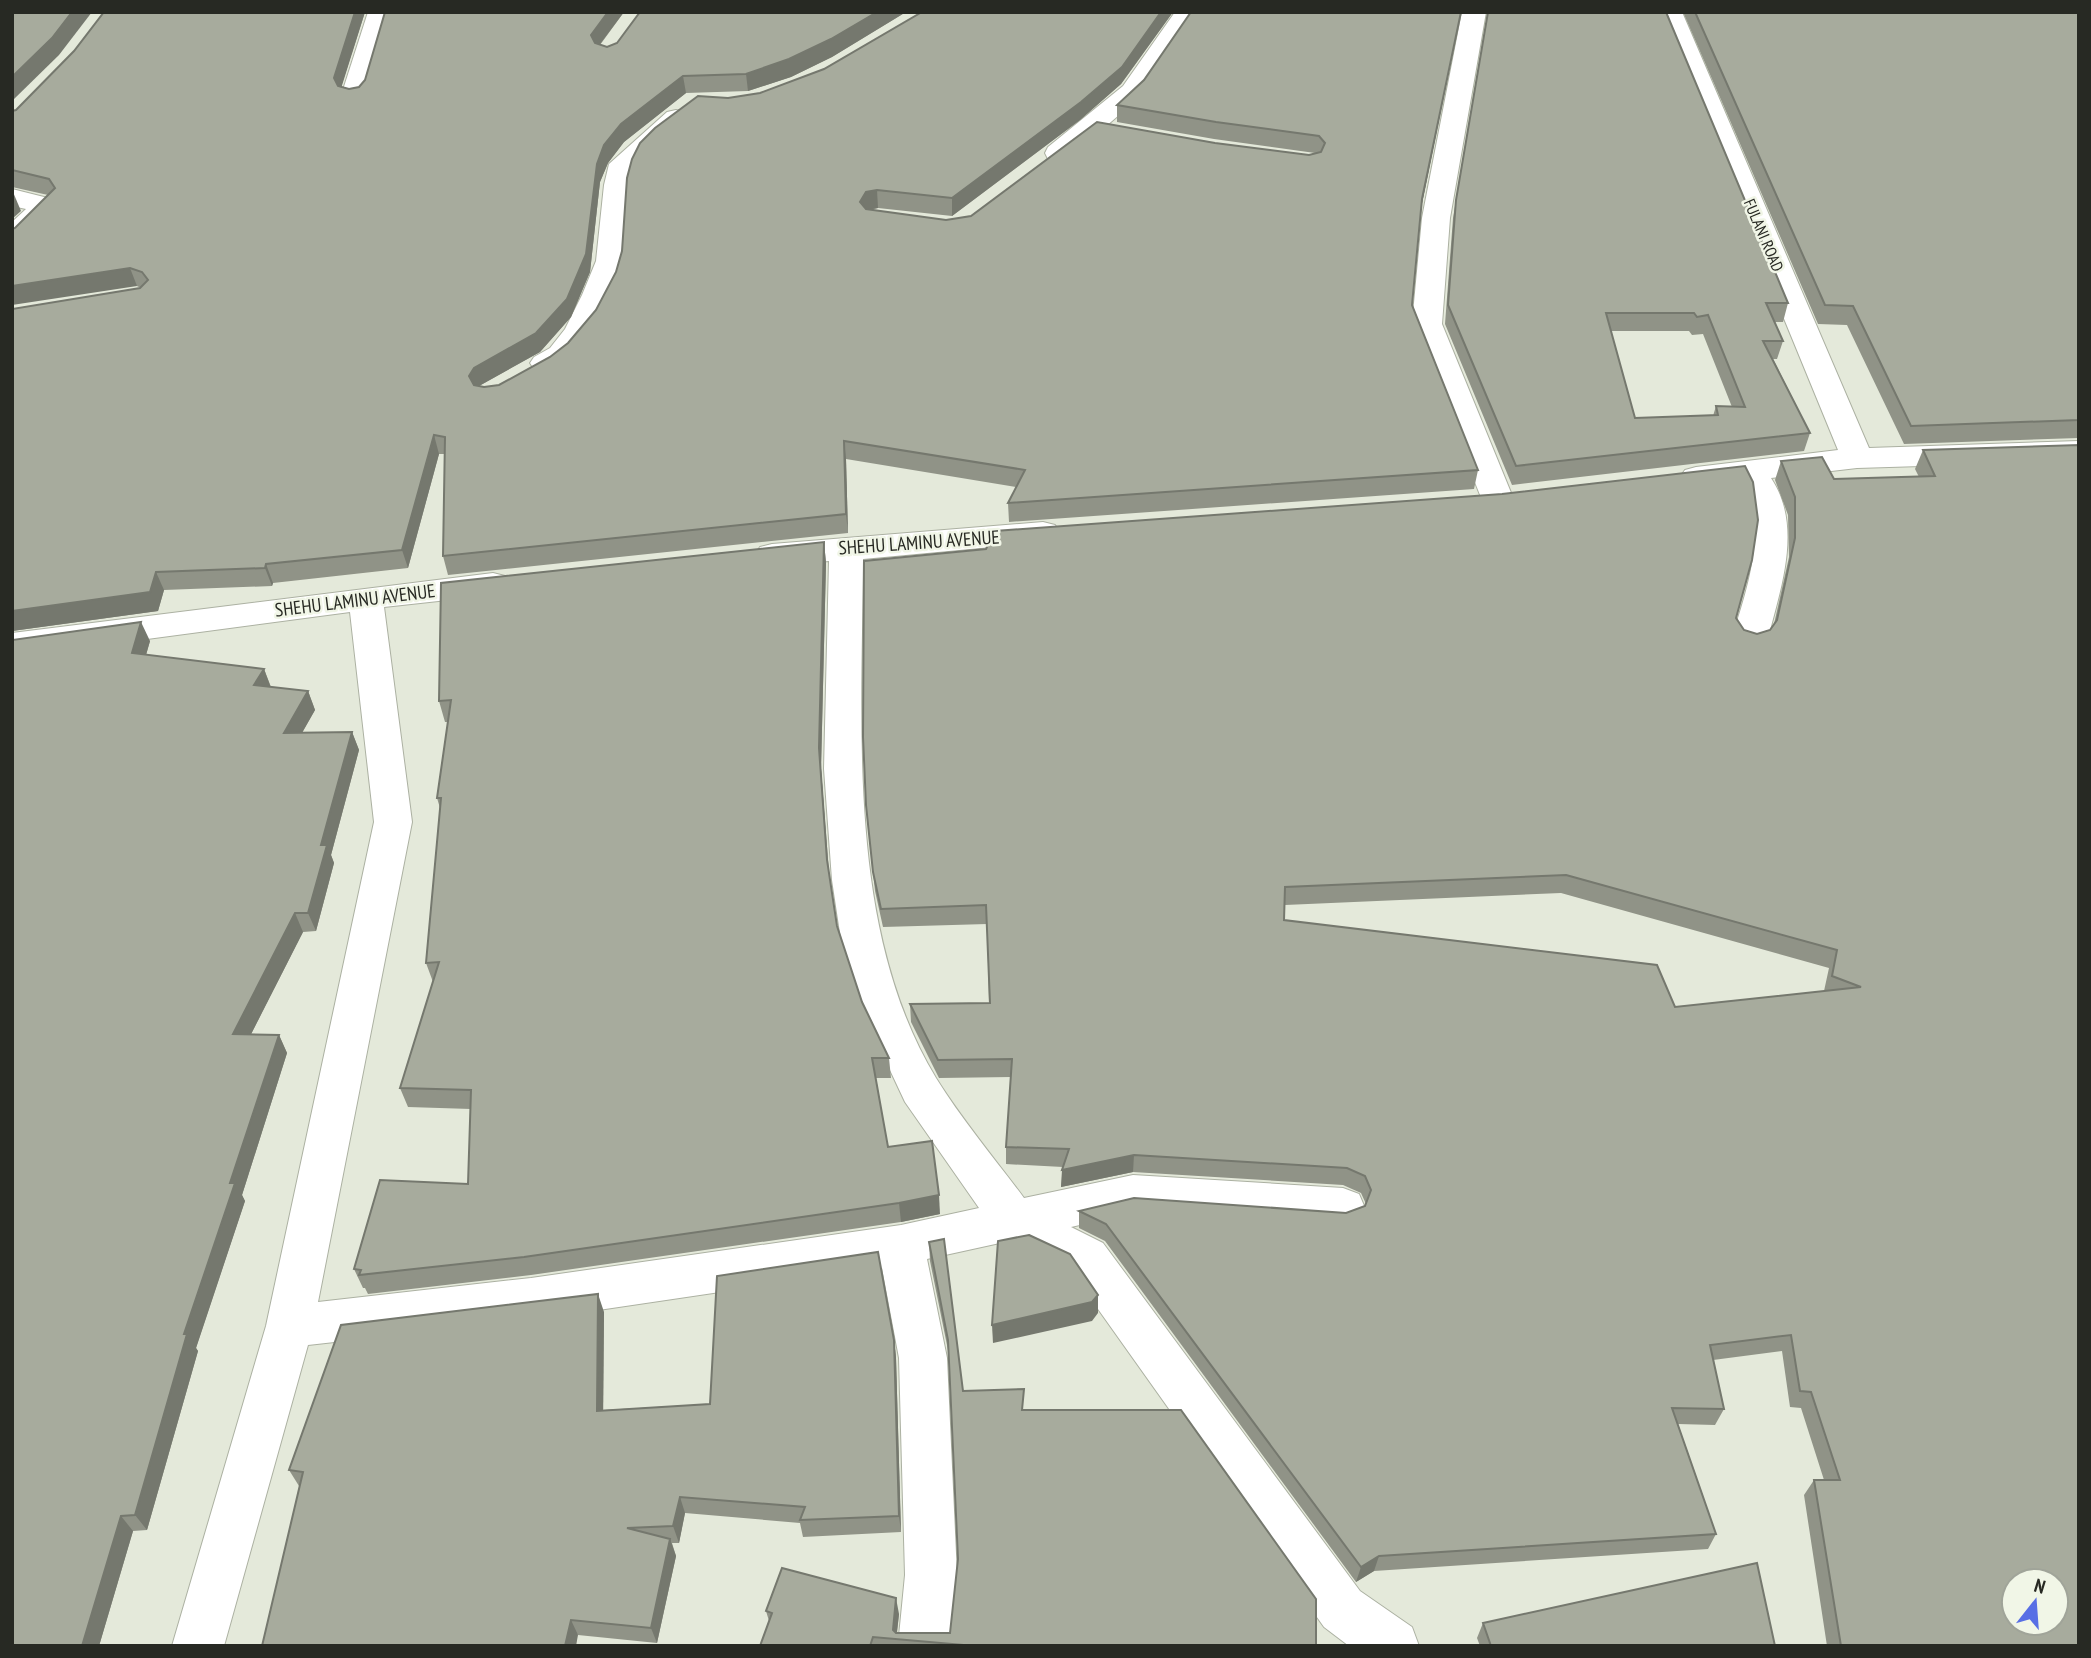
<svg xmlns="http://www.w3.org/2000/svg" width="2091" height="1658" font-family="'PT Sans Narrow',sans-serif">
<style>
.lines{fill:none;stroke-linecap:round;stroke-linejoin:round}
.minor-casing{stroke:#acb1a2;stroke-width:2}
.minor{fill:#fff;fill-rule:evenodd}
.wall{fill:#909387;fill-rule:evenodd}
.shaded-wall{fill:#75786e}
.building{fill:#a7ab9d;stroke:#75786e;stroke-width:2;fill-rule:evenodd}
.labels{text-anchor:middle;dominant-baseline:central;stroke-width:5;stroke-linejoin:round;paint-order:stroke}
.far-street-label{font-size:16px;fill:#272923;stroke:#f1f6e7}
.street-label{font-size:19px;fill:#272923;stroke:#f1f6e7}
</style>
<rect width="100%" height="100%" fill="#e4e9da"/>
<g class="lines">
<g class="minor-casing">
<g id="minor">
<path d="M368,12H392L367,96L363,102L354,104L345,102L341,96Z"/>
<path d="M1175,12H1200L1141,96L1068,159L1058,161L1048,159L1045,153L1048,147L1123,86Z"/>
<path d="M1462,12H1486L1450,218L1442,324L1514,500L1510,507L1498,510L1486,507L1482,500L1412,324L1422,218Z"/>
<path d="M1658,12H1682L1869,448L2079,441V461L1857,468L1771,478C1803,526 1781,587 1768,638L1762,646L1750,650L1738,646L1732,638C1746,591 1770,528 1741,482L1696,487L1685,484L1680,477L1685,470L1696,467L1838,450Z"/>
<path d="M676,110L685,112L689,118L685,124L636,167C629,198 632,233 624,263C613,299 580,381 534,369L530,363L534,357L550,348L565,329L582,295L596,261L604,185L609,164L667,112Z"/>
<path d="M12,189L56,200L60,206L22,244L12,246V222L26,209L12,206Z"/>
<path d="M1043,522L1055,525L1060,533L1055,541L863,559C862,725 846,930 936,1078C962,1120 995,1159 1024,1198L1133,1175L1343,1188L1359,1194L1365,1208L1359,1222L1343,1228L1133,1213L1071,1227L1103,1243L1360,1591L1412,1627L1419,1646H1349L1324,1627L1071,1271L1009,1241L927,1259L947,1358L957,1575L950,1646H898L905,1575L899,1358L882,1268L531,1320L308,1345L224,1646H172L266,1326L374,822L350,612L12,657V633L493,573L505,576L510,584L505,592L493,595L384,607L412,822L318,1302L531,1278L901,1225L979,1208L905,1102L867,1021L842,946L832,880L824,769L829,561L772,566L760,563L755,555L760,547L772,544Z"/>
</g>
</g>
<use href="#minor" class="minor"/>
</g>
<g class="wall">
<path d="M104,12H365L341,87L349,89L359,87L365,80L385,12H624L600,45L607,47L617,43L640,12H906L832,57L791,77L748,91L686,93L624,142L608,163L600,182L590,272L571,317L540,352L479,386L484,387L499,385L550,357L568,343L596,310L728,98L760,93L824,69L922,12H1173L1121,84L1080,120L952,216L878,208L870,210L946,220L971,216L1215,143L1309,155L1315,153L1214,139L1117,122V105L1461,12L1421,208L1412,305L1478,470L1474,489L1009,522L1008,503L1016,487L846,459L848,533L448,575L443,556L445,454H439L408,568L273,583L272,586L164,590L158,611L12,631V309L141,288L15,228L48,195L12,187V111L16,110L74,51Z"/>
<path d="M1488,12L1788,303L1783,322H1774L1783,341L1777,359H1773L1810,433L1804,451L1512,485L1445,324L1453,218ZM1611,331H1689L1692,335L1703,334L1732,407L1716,406L1713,416L1635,418Z"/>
<path d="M1683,12H2079V438L1904,444L1847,325L1818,324Z"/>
<path d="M2079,445V1646H1827L1804,1495L1814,1480H1824L1801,1408L1790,1407L1782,1351L1713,1360L1724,1409L1715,1425L1678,1424L1716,1534L1708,1549L1374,1571L1356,1582L1105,1241L1079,1228V1211L1346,1213L1365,1206L1366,1204L1361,1193L1343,1185L1133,1172L1061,1187L1063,1167L1006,1164V1147L1011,1077L939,1078L911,1022L910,1004L989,1003L987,924L883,927L875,891L866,805L1736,618L1744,630L1757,634L1770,630L1774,624L1789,557L1788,515L1775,480L1781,461L1834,479L1919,477L1915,469L1923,450ZM1561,893L1829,968L1824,991L1675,1007L1284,920L1285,905Z"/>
<path d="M824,542L826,563L821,769L829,872L837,926L862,1002L889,1058L891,1078H876L888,1147L940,1214L901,1222L531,1275L368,1294L365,1288H363L354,1269L468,1184L471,1109L408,1107L400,1088L433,982L426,963L440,808L437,798L448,722H445L439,701Z"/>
<path d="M12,640L150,641L146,655L264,669L271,687L308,691L315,710L302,733L352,732L359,750L331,855L334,863L316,931L303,932L251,1034L279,1035L287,1053L242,1195L245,1201L196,1348L198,1351L147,1530L133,1531L99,1646Z"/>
<path d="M929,1242L963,1391L1024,1410L1316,1646H760L769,1621L766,1611L899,1614L897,1633H950L958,1559L949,1355L930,1261Z"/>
<path d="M604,1312L603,1410L710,1404L894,1340L896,1358L901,1532L803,1537L800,1523L685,1513L679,1543H672L676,1556L657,1643L578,1635L299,1486L289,1470Z"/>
<path d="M1483,1623L1775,1646H1480L1477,1638Z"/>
</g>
<g class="shaded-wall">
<path d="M72,12H92L59,55L12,101V77Z"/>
<path d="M355,12H365L339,95L334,78Z"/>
<path d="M608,12H624L594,52L591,35Z"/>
<path d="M877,12H906L832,57L791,77L748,91L746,74Z"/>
<path d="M1161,12H1173L1121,84L1080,120L952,216V198Z"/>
<path d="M1461,12L1419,218L1422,199Z"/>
<path d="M683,76L686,93L624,142L608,163L600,182L590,272L571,317L540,352L479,386L473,395L469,376L597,164L604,145L621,124Z"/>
<path d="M877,190L878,208L867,210L860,202L866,192Z"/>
<path d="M13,192L21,211L12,219V193Z"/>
<path d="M130,268L137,286L12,305V286Z"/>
<path d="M434,435L439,454L408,568L402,550Z"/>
<path d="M844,441L846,459L848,533L846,514Z"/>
<path d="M824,542L826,563L821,769L829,880L819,748Z"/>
<path d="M266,564L273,583L272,586L265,568Z"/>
<path d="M156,572L164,590L158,611L12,631V611Z"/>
<path d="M141,622L150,641L141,672L132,653Z"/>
<path d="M264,669L271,688L254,685Z"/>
<path d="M308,691L315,710L291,752L284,733Z"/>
<path d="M352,732L359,750L331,855L334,863L316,931L308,913L321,845Z"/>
<path d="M295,913L303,932L242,1052L233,1034Z"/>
<path d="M279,1035L287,1053L242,1195L245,1201L196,1348L198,1351L147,1530L135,1515L184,1334L230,1183Z"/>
<path d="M1134,1155L1133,1172L1061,1187L1062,1170Z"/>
<path d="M939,1195L940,1214L901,1222L899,1203Z"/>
<path d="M598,1294L604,1312L603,1428L597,1411Z"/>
<path d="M1098,1295V1313L1092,1321L993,1343L992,1325Z"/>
<path d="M894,1340L896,1358L901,1532L899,1516Z"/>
<path d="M680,1497L685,1513L679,1543L673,1526Z"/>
<path d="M121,1516L133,1531L99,1646H82Z"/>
<path d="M670,1539L676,1556L657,1643L651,1628Z"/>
<path d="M1379,1556L1374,1571L1356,1582L1361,1567Z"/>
<path d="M896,1598L899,1614L896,1639L893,1630Z"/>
<path d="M571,1620L578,1635L576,1646H565Z"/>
</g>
<g class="building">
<path d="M12,12H72L52,38L12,77Z"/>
<path d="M104,12H355L334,78L338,86L349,89L359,87L365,80L385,12H608L591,35L595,43L607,47L617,43L640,12H877L831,39L789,59L746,74L683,76L621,124L604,145L597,164L586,254L567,299L536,333L474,368L469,376L474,385L484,387L499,385L550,357L568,343L596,310L616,272L622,251L627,178L632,159L640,143L655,128L698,96L728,98L760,93L824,69L922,12H1161L1122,67L1081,102L952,198L877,190L866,192L860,202L866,209L946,220L971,216L1097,122L1215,143L1309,155L1321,152L1325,143L1319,136L1216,122L1117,105L1144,80L1191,12H1461L1422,199L1412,305L1478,470L1008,503L1025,470L844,441L846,514L443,556L445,437L434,435L402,550L266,564L265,568L156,572L150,592L12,611V309L140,288L148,280L142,272L130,268L12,286V229L15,228L55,188L49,179L12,170V111L16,110L74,51Z"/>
<path d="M1488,12H1666L1788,303H1766L1783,341H1763L1810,433L1516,466L1448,305L1456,200ZM1606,313H1694L1697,317L1708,315L1745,407L1716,406L1718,415L1635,418Z"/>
<path d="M1695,12H2079V420L1911,426L1853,306L1825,305Z"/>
<path d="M2079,445V1646H1841L1814,1480H1840L1811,1392L1800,1391L1791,1335L1710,1345L1724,1409L1672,1408L1716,1534L1379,1556L1361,1567L1106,1224L1079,1211L1134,1198L1346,1213L1365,1206L1371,1190L1365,1176L1347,1168L1134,1155L1062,1170L1069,1149L1006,1147L1012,1059L938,1060L910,1004L990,1003L986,905L881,909L873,872L866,805L863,737L864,561L986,549L995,531L1502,494L1745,466L1753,482L1758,520L1752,560L1736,618L1744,630L1757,634L1770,630L1777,620L1795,538V497L1781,461L1822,457L1834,479L1935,476L1923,450ZM1566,875L1837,950L1832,976L1861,987L1675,1007L1657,965L1284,920L1285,887ZM2014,1581H2056V1623H2014Z"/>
<path d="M824,542L819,748L827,860L837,926L862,1002L889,1058H872L888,1147L932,1141L939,1195L899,1203L524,1257L359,1275L361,1270L354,1269L380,1180L468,1184L471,1090L400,1088L439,962L426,963L441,798H437L451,700L439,701L441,583Z"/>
<path d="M141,622L132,653L264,669L254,685L308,691L284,733L352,732L321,845H327L308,913H295L233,1034L279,1035L230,1183H235L184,1334H187L135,1515L121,1516L82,1646H12V640Z"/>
<path d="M1029,1235L1070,1254L1098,1295L1092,1302L992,1325L998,1241Z"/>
<path d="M944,1239L963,1391L1024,1389L1022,1410H1181L1316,1599V1646H975L873,1637L870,1646H760L772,1613L766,1611L782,1568L896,1598L893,1630L896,1633H950L958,1559L948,1340L929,1242Z"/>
<path d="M878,1252L894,1340L899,1516L800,1520L805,1507L680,1497L673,1526L627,1528L670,1539L651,1628L571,1620L565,1646H262L303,1472L289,1470L341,1325L598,1294L597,1411L710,1404L717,1276Z"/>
<path d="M1757,1563L1775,1646H1491L1483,1623Z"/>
</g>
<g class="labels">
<g class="far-street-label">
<text transform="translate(1764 235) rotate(67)">FULANI ROAD</text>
</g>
<g class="street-label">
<text transform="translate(919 542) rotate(-4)">SHEHU LAMINU AVENUE</text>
<text transform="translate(355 600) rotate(-7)">SHEHU LAMINU AVENUE</text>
</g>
</g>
<rect width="2091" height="1658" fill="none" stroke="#272923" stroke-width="28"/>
<g transform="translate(2035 1602) rotate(17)"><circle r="33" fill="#f1f6e7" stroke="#a0a499" stroke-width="2"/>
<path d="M0-5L12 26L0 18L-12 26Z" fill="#586fe5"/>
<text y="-10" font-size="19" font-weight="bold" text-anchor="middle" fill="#272923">N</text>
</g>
</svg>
